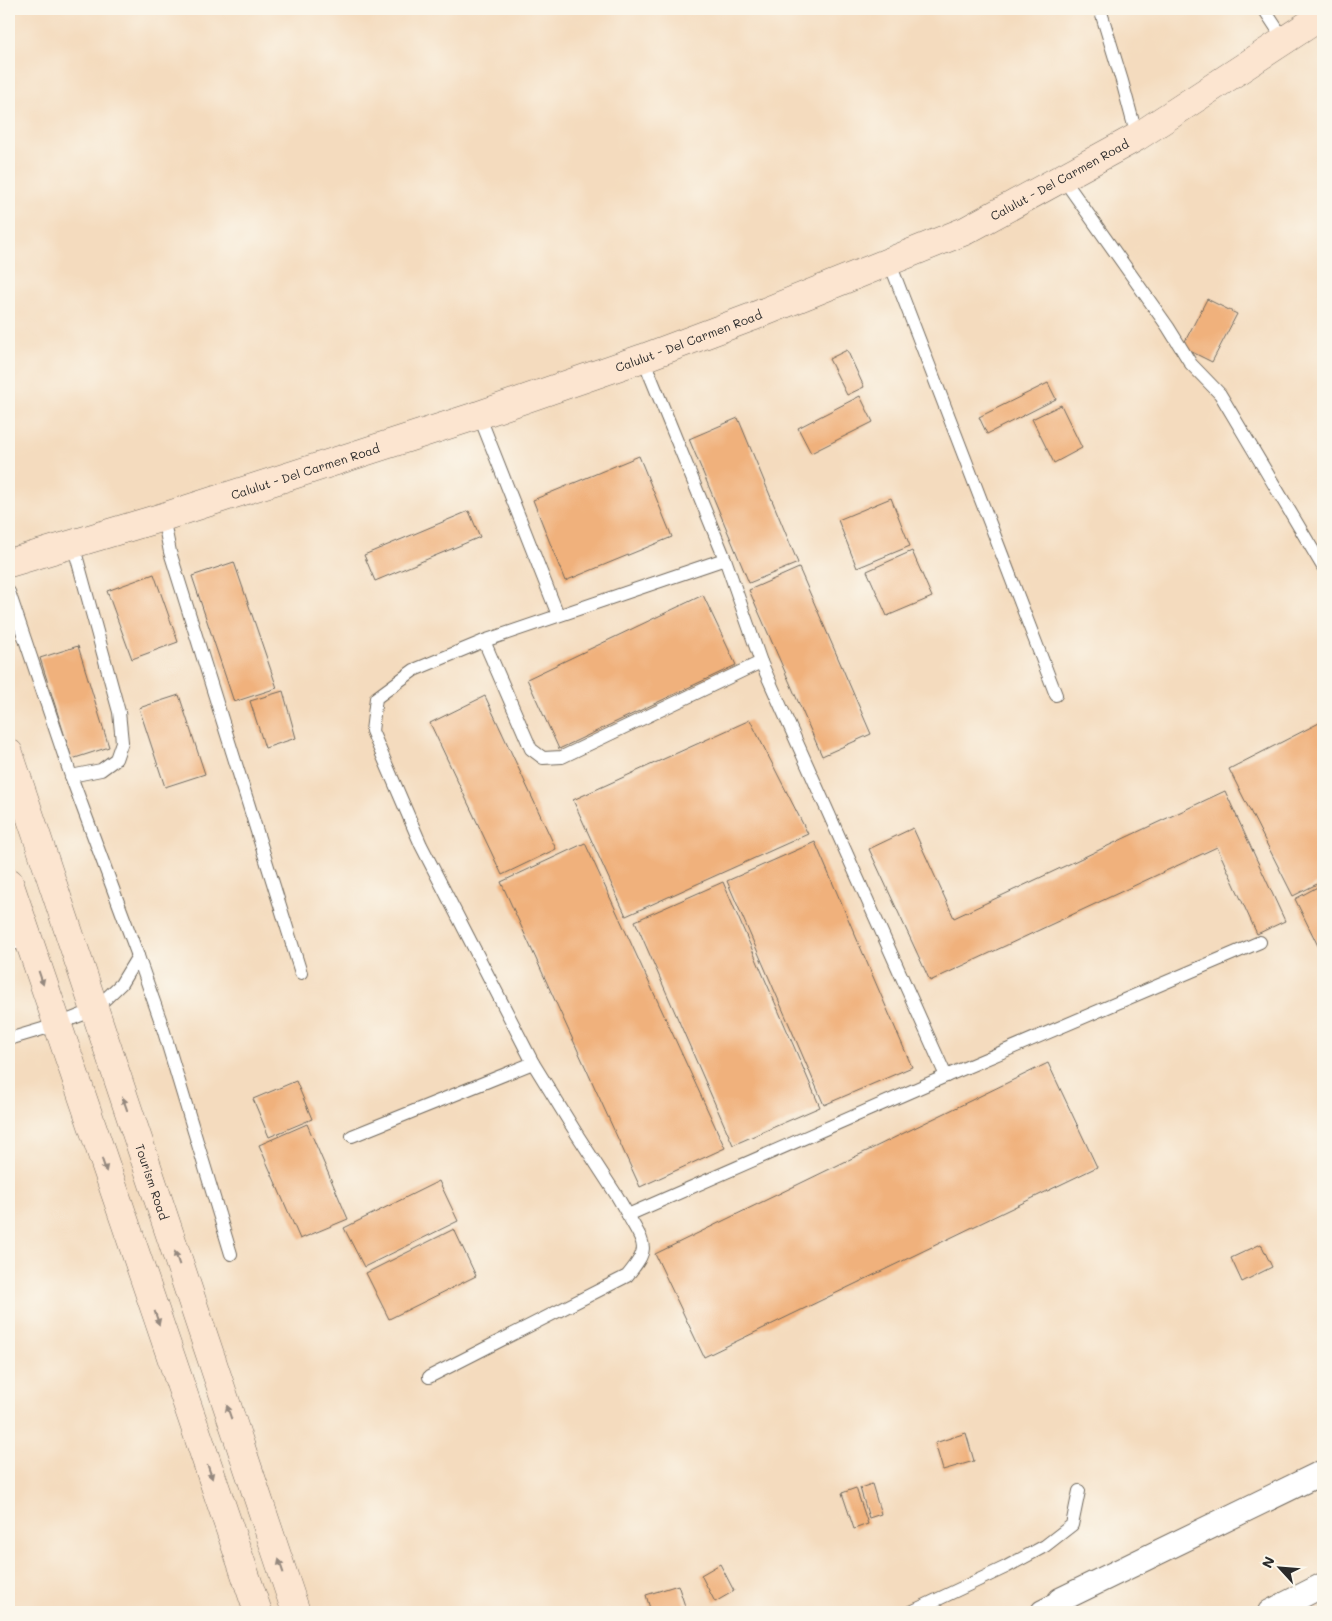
<svg xmlns="http://www.w3.org/2000/svg" width="1332" height="1621" font-family="Mali,sans-serif">
<style>
.building{fill:#f0b17b}
.lines{fill:none;stroke-linecap:round;stroke-linejoin:round}
.lane-casing{stroke:#71695e;stroke-width:14}
.street-casing{stroke:#71695e;stroke-width:26}
.secondary-casing{stroke:#71695e;stroke-width:29}
.lane{stroke:#fff;stroke-width:12}
.street{stroke:#fff;stroke-width:24}
.secondary{stroke:#fce5d0;stroke-width:28}
.oneway{fill:#94887e}
.labels{text-anchor:middle;dominant-baseline:central;stroke-width:4;stroke-linejoin:round;paint-order:stroke}
.street-label{font-size:12px;fill:#2b2b2b;stroke:#fbf7ec}
</style>
<rect width="100%" height="100%" fill="#fbf7ec"/>
<filter id="ink" filterUnits="userSpaceOnUse"><feTurbulence type="fractalNoise" baseFrequency=".02" numOctaves="2"/><feDisplacementMap in="SourceGraphic" scale="10" xChannelSelector="R" yChannelSelector="G"/><feConvolveMatrix kernelMatrix="1 2 1 2 8 2 1 2 1" color-interpolation-filters="sRGB"/></filter>
<filter id="wash" filterUnits="userSpaceOnUse"><feTurbulence type="fractalNoise" baseFrequency=".0096" numOctaves="4" result="noise"/><feDisplacementMap in="SourceGraphic" scale="20" xChannelSelector="R" yChannelSelector="G"/><feGaussianBlur stdDeviation="1.12" result="paint"/><feColorMatrix in="noise" values="0 0 0 0 0 0 0 0 0 0 0 0 0 0 0 0 0 1.4 0 .05"/><feComposite in="paint" operator="in"/></filter>
<g filter="url(#wash)">
<rect width="100%" height="100%" fill="#f4dbbe"/>
<g id="blocks">
<g class="building">
<path d="M1207,299L1237,314L1212,362L1182,347Z"/>
<path d="M847,350L864,387L847,395L829,359Z"/>
<path d="M1048,383L1056,399L987,434L979,417Z"/>
<path d="M860,396L873,422L811,453L798,428Z"/>
<path d="M1061,405L1082,448L1054,463L1032,419Z"/>
<path d="M738,418L798,563L749,583L689,439Z"/>
<path d="M639,456L672,537L565,581L533,500Z"/>
<path d="M891,498L910,546L857,568L838,520Z"/>
<path d="M469,511L480,537L375,581L364,555Z"/>
<path d="M912,551L932,597L887,616L867,571Z"/>
<path d="M234,562L277,688L234,702L192,576Z"/>
<path d="M799,568L871,734L822,756L749,590Z"/>
<path d="M154,574L178,642L132,659L107,591Z"/>
<path d="M703,595L736,665L559,749L527,679Z"/>
<path d="M78,646L109,747L72,759L40,658Z"/>
<path d="M283,691L296,738L265,748L250,701Z"/>
<path d="M179,695L205,774L165,787L139,708Z"/>
<path d="M485,696L556,849L502,875L430,723Z"/>
<path d="M750,720L808,834L626,916L573,800Z"/>
<path d="M1323,721V881L1293,896L1229,769Z"/>
<path d="M1225,791L1285,921L1257,934L1217,847L930,981L869,849L913,828L954,918Z"/>
<path d="M815,842L912,1067L824,1105L727,881Z"/>
<path d="M585,843L725,1148L640,1187L501,882Z"/>
<path d="M723,882L820,1107L733,1145L635,921Z"/>
<path d="M1323,884V956L1295,899Z"/>
<path d="M1048,1063L1097,1167L704,1357L655,1254Z"/>
<path d="M296,1081L312,1119L269,1137L253,1099Z"/>
<path d="M307,1124L348,1219L300,1239L259,1145Z"/>
<path d="M439,1181L458,1221L364,1267L344,1228Z"/>
<path d="M454,1229L476,1276L389,1319L366,1273Z"/>
<path d="M1261,1244L1272,1267L1242,1282L1231,1258Z"/>
<path d="M966,1433L974,1461L943,1470L935,1443Z"/>
<path d="M872,1484L881,1514L869,1518L860,1488Z"/>
<path d="M856,1488L868,1524L854,1529L842,1493Z"/>
<path d="M720,1564L734,1591L715,1602L701,1575Z"/>
<path d="M678,1585L687,1612H651L646,1595Z"/>
</g>
</g>
</g>
<g filter="url(#ink)">
<use href="#blocks" fill-opacity="0" stroke="#71695e" stroke-width="1"/>
<g class="lines">
<g class="lane-casing">
<g id="lane">
<path d="M1100,9L1122,81L1137,137"/>
<path d="M1264,9L1285,41"/>
<path d="M1062,177L1168,327L1191,364L1220,394L1323,567"/>
<path d="M889,261L1056,695"/>
<path d="M643,358L725,559L761,662L946,1076"/>
<path d="M479,415L558,615"/>
<path d="M163,517L170,552L301,973"/>
<path d="M725,559L484,641L414,670L376,698L372,731L421,845L533,1063L578,1136L617,1196L628,1215L946,1076L1260,942"/>
<path d="M9,592L71,776L138,956"/>
<path d="M484,641L531,749L543,758L562,757L761,662"/>
<path d="M71,776L101,770L116,759L122,742L119,712L73,544"/>
<path d="M9,945L28,940"/>
<path d="M9,1039L56,1025L94,1010L121,984L138,956L161,1022L231,1254"/>
<path d="M352,1136L533,1063"/>
<path d="M429,1377L627,1276C651,1247 645,1246 628,1215"/>
<path d="M911,1612L1006,1567L1045,1546L1072,1525L1079,1491"/>
</g>
</g>
<g class="street-casing">
<g id="street">
<path d="M1043,1612L1057,1605L1060,1600L1323,1472"/>
<path d="M1270,1612L1323,1585"/>
</g>
</g>
<g class="secondary-casing">
<g id="secondary">
<path id="s1" d="M9,563L163,517L479,415L643,358L752,317L965,231L1137,137L1323,15"/>
<path id="s2" d="M9,753L296,1612"/>
<path d="M9,882L258,1612"/>
</g>
</g>
<use href="#lane" class="lane"/>
<use href="#street" class="street"/>
<use href="#secondary" class="secondary"/>
</g>
<defs><path id="oneway-solid" d="M-6-.8H1V-3.2L6.5 0L1 3.2V.8H-6Z" transform="scale(1.25)"/></defs>
<g class="oneway">
<use href="#oneway-solid" transform="translate(41 978) rotate(71)"/>
<use href="#oneway-solid" transform="translate(125 1104) rotate(-109)"/>
<use href="#oneway-solid" transform="translate(104 1165) rotate(71)"/>
<use href="#oneway-solid" transform="translate(177 1258) rotate(-109)"/>
<use href="#oneway-solid" transform="translate(157 1318) rotate(71)"/>
<use href="#oneway-solid" transform="translate(229 1412) rotate(-109)"/>
<use href="#oneway-solid" transform="translate(210 1472) rotate(71)"/>
<use href="#oneway-solid" transform="translate(281 1566) rotate(-109)"/>
</g>
</g>
<g class="labels">
<g class="street-label">
<text stroke="none"><textPath href="#s1" startOffset="1120">Calulut - Del Carmen Road</textPath></text>
<text stroke="none"><textPath href="#s1" startOffset="715">Calulut - Del Carmen Road</textPath></text>
<text stroke="none"><textPath href="#s1" startOffset="310">Calulut - Del Carmen Road</textPath></text>
<text stroke="none"><textPath href="#s2" startOffset="452">Tourism Road</textPath></text>
</g>
</g>
<rect width="1332" height="1621" fill="none" stroke="#fbf7ec" stroke-width="30"/>
<g transform="translate(1280 1568) rotate(296)" stroke="#fbf7ec" stroke-width="4" paint-order="stroke">
<path d="M0-4L9 19L0 12L-9 19Z" fill="#2b2b2b"/>
<text y="-8" font-size="14" font-weight="bold" text-anchor="middle" fill="#2b2b2b">N</text>
</g>
</svg>
